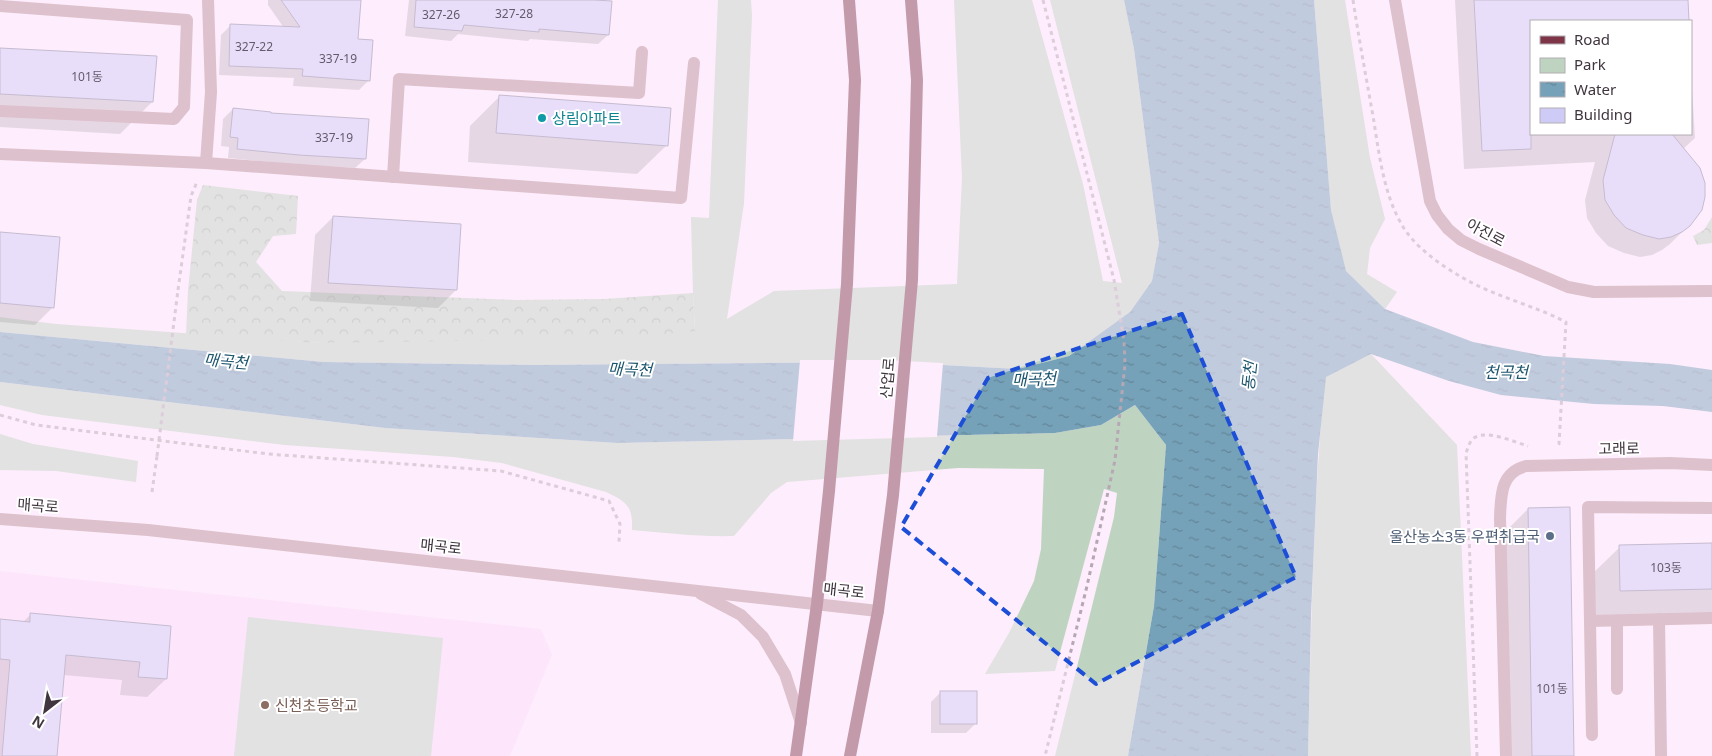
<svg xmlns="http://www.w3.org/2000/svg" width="1712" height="756" font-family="'Noto Sans','Noto Sans KR',sans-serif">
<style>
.built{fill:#fddcfa}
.green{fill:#bfd4c0}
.forest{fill:url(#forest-crowns)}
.water{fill:url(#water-ripples)}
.pier{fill:#feedfc}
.shadow{fill:#0003}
.building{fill:#ceccf6;stroke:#82809d}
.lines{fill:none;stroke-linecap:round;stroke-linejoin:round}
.path{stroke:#b6a7b4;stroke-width:3;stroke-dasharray:4 4;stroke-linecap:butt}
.minor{stroke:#b78c93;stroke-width:12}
.major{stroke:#7d3547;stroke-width:12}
.path-bridge{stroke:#b6a7b4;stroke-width:3;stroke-dasharray:4 4;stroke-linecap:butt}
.marked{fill:none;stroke:#1d4ed8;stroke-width:4;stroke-dasharray:10 6;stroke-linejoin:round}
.culture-dot{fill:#0f9aa8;stroke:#fff;stroke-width:2}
.service-dot{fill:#5c6f8a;stroke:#fff;stroke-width:2}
.education-dot{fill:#8d6e63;stroke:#fff;stroke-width:2}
.labels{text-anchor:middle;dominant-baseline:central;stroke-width:4;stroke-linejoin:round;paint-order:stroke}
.number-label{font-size:12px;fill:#635b6c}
.culture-label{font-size:15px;fill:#0d838f;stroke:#fff;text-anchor:start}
.street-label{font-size:15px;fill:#3f353e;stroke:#fff}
.service-label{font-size:15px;fill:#4e5e75;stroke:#fff;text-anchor:end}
.education-label{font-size:15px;fill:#785e54;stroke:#fff;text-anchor:start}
.water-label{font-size:16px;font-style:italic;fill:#1b546d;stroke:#fff}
</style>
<defs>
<pattern id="forest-crowns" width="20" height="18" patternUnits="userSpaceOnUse" patternTransform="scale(1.25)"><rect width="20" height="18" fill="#bfd4c0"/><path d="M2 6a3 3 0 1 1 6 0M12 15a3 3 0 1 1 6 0" fill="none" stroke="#9dad9d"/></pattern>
<pattern id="water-ripples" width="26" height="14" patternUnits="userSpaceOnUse" patternTransform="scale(1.25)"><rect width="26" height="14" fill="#76a2b9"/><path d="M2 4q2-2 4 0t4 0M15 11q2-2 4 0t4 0" fill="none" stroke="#628598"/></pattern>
</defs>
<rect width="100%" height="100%" fill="#feedfc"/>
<path class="built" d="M0,571L541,629L552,655L510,756H0Z"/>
<g class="green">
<path d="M718,0H751L752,16L744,203L727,319L774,291L957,284L962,178L954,0H1032L1083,184L1103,281L1122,283L1050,0H1124L1134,49L1159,243L1152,281L1130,312L1069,356L1018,369L886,362L536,365L324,362L0,332V317L56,324L321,343L695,330L693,293L691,217L709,218Z"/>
<path d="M1314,0H1345L1370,158L1385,219L1370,248L1367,274L1397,292L1385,309L1345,270L1331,211Z"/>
<path d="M1371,354L1457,445L1471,756H1308C1311,629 1313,503 1325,377Z"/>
<path d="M0,382L385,428L617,443L1055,433L1101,425L1135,405L1166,445L1154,606L1128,756H1055L1114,517L1117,493L1104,489L1055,671L985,674L1009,633L1034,581L1041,549L1044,469L958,468L787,482L771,493L734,536C700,537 666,533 632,530C633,506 627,502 606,492L502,463L453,457L285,445L42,415L0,405Z"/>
<path d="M0,434L33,444L138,461L136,482L56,471L0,470Z"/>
<path d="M248,617L443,638L431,756H234Z"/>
</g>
<g class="forest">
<path d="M203,185L298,196L296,234L273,236L256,262L282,291L517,300L604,299L693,293L695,331L626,338L321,343L186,335L188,291L197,200Z"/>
<path d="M1712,217V243L1697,245L1693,236L1704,230Z"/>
</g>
<path class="water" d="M1124,0H1314L1331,210L1346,271L1385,309L1473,342L1544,356L1670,364L1712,370V412L1663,406L1594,404L1501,395L1449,381L1371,354L1326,377L1318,454L1311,615L1308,756H1128L1154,606L1166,445L1135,405L1101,425L1055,433L617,443L385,428L0,382V332L324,362L536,365L886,362L1018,369L1069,356L1130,312L1152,281L1159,243L1134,49Z"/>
<path class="pier" d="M800,360H886L943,363L937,437L793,441Z"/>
<g class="shadow">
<path d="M268,0H360L357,40L369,80L359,90L293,86L294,78L219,75L221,35L231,25L284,28L268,5Z"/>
<path d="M409,0H566L608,35L598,44L530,39L528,41L458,34L451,41L405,36Z"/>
<path d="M1455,0H1687L1688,21H1531V134H1691V73L1695,138L1683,149L1689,225L1670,244L1662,250L1652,255L1640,257L1624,253L1608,246L1596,233L1587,218L1585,200L1595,162L1464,169Z"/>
<path d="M0,49L152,102L120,134L0,127Z"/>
<path d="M499,97L667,145L637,174L468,162L470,126Z"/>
<path d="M233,109L365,159L355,168L288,164L228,158L229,147L221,146L223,119Z"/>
<path d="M333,217L456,290L438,308L310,301L315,235Z"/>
<path d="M0,233L53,307L35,325L0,322Z"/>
<path d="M1528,509L1573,756H1505L1501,536Z"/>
<path d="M1712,544V619L1589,622L1588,578L1620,547Z"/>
<path d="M31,614L170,627L166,679L147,697L120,695L122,680L63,675L56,756H0V620L23,622Z"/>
<path d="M941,692L975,724L966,733H931V702Z"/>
</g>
<g class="building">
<path d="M281,0H361L358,39L373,40L370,81L302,76L303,69L229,66L230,24L300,27Z"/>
<path d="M416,0H594L612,1L609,35L539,29V32L464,25L462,31L414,27Z"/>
<path d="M1474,0H1688L1689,21H1531V149L1482,151Z"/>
<path d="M0,48L157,56L153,102L0,94Z"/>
<path d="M499,95L671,108L668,146L496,133Z"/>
<path d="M233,108L271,112V113L369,119L366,159L299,155L237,149L238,138L230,137Z"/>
<path d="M1615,134H1672L1700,168L1705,183V197L1702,210L1690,226L1682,232L1671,237L1659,239L1643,235L1626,228L1614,215L1605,200L1603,180Z"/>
<path d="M333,216L461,224L457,290L328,283Z"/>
<path d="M0,232L60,237L54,308L0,303Z"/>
<path d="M1570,507L1574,756H1532L1528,508Z"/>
<path d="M1712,543V589L1620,591L1619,545Z"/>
<path d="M30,613L171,626L167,679L138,677L140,662L66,655L57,756H2L10,660L0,659V619L30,622Z"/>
<rect x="940" y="691" width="37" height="33"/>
</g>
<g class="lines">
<g class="path">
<path d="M1043,0L1114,280L1124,341L1125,364L1115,460L1108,492L1087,586L1045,756"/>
<path d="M1353,0C1359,39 1366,77 1373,116C1379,152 1383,193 1402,225C1414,246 1438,263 1458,275C1492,296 1531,304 1566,322L1559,444L1557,447"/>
<path d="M178,290L191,196L197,182"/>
<path d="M0,415L36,425L268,454L501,471L609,501L620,524L619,542"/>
<path d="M152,492L157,456"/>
<path d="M1477,756L1466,453C1468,448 1469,442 1474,438C1486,429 1514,442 1528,446"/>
</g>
<g class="minor">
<path d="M1395,0L1430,201L1437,215L1448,229L1461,240L1479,249L1568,287L1594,292L1712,291"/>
<path d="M0,6L187,20L184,107L174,119L0,111"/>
<path d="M0,154L206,163L681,198L694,63"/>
<path d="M206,163L211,92L208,0"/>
<path d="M393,177L399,79L639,93L642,52"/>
<path d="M0,519L148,530L878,611"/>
<path d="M701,594L741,615L763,637L785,674L801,723"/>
<path d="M1659,619L1661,756"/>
<path d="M1590,621L1712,618"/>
<path d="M1617,689V621"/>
<path d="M1592,735L1588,507L1712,508"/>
<path d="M1506,756L1500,518C1501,496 1500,473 1526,466L1670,463L1712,465"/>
</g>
<g class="major">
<path d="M796,756L817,604L829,491L847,284L855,80L849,0"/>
<path d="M850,756L878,611L893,495L912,280L917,80L911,0"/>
</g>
<path class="path-bridge" d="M157,456L178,290"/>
</g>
<path d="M0 0H1712V756H0ZM1182,314L1296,577L1096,684L901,527L988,378Z" fill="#feedfc" fill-opacity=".55" fill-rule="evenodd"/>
<path class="marked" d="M1182,314L1296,577L1096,684L901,527L988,378Z"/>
<circle class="culture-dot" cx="542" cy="118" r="5"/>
<circle class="service-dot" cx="1550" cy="536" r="5"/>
<circle class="education-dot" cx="265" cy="705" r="5"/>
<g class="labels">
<g class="number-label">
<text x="514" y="13">327-28</text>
<text x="441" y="14">327-26</text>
<text x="254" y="46">327-22</text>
<text x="338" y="58">337-19</text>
<text x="87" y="76">101동</text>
<text x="334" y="137">337-19</text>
<text x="1666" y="567">103동</text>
<text x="1552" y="688">101동</text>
</g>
<g class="culture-label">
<text x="552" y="118">상림아파트</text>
</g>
<g class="street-label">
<text transform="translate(1486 232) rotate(28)">아진로</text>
<text transform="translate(887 378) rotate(-85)">산업로</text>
<text transform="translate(1619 448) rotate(-1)">고래로</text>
<text transform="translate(38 505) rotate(4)">매곡로</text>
<text transform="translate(441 546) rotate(6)">매곡로</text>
<text transform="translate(844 590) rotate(6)">매곡로</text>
</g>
<g class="service-label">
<text x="1540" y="536">울산농소3동 우편취급국</text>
</g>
<g class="education-label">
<text x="275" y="705">신천초등학교</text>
</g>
<g class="water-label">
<text transform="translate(226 361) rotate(5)">매곡천</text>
<text transform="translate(630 369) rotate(2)">매곡천</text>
<text x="1506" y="372">천곡천</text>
<text transform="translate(1249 376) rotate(-84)">동천</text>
<text transform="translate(1034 379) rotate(-2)">매곡천</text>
</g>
</g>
<rect x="1530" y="20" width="162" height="115" fill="#ffffff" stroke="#b2aeb2"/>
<rect x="1540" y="36" width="25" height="8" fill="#7d3547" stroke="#b2aeb2"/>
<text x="1574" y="45" font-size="15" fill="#3f353e">Road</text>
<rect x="1540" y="58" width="25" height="15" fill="#bfd4c0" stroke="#b2aeb2"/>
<text x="1574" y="70" font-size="15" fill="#3f353e">Park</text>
<rect x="1540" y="82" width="25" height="15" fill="url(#water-ripples)" stroke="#b2aeb2"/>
<text x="1574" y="95" font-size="15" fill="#3f353e">Water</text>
<rect x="1540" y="108" width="25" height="15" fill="#ceccf6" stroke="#b2aeb2"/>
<text x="1574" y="120" font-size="15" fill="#3f353e">Building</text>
<g transform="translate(45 711) rotate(211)" stroke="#ffffff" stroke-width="4" paint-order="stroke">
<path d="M0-4L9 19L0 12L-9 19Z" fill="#3f353e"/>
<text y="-8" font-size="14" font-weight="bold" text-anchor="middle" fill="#3f353e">N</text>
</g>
</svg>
